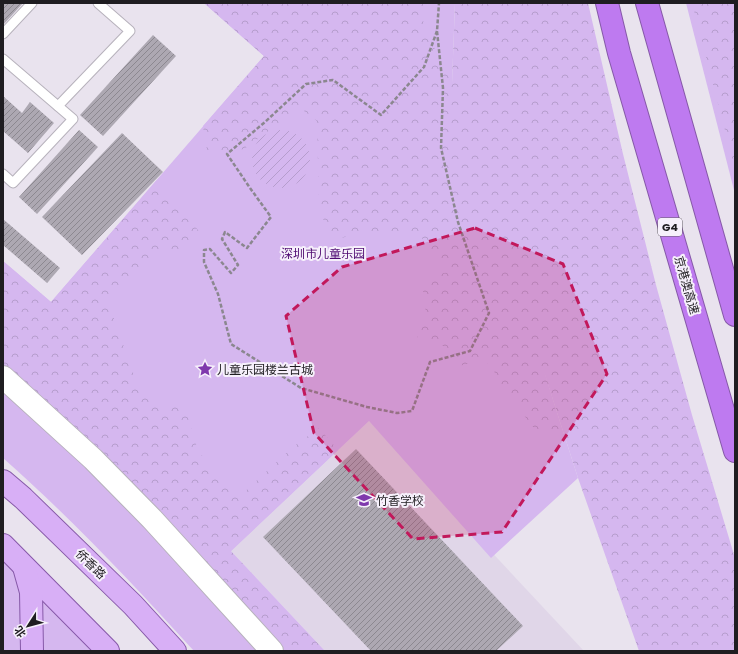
<svg xmlns="http://www.w3.org/2000/svg" width="738" height="654" font-family="Poppins,'Noto Sans SC',sans-serif">
<style>
.built{fill:#e0d6e8}
.green{fill:#d5b7ef}
.forest{fill:url(#forest-crowns)}
.garden{fill:url(#garden-furrows)}
.building{fill:url(#building-hatch)}
.lines{fill:none;stroke-linecap:round;stroke-linejoin:round}
.lane-casing{stroke:#b7b2bc;stroke-width:11}
.secondary-casing{stroke:#b7b2bc;stroke-width:24}
.primary-casing{stroke:#8659a8;stroke-width:24}
.highway-casing{stroke:#8659a8;stroke-width:24}
.path{stroke:#8b878f;stroke-width:2.5;stroke-dasharray:4 2;stroke-linecap:butt}
.lane{stroke:#fff;stroke-width:9}
.secondary{stroke:#fff;stroke-width:22}
.primary{stroke:#d8aff6;stroke-width:22}
.highway{stroke:#be7af0;stroke-width:22}
.marked{fill:#c2185b;fill-opacity:0.2;stroke:#c2185b;stroke-width:3;stroke-dasharray:8 5;stroke-linejoin:round}
.labels{text-anchor:middle;dominant-baseline:central;stroke-width:4;stroke-linejoin:round;paint-order:stroke}
.shield{fill:#f6f0fb;stroke:#605c62;stroke-width:1}
.shield-label{font-size:11px;font-weight:bold;fill:#1f1d21}
.park-label{font-size:12px;fill:#4f0b72;stroke:#f6f0fb}
.street-label{font-size:12px;fill:#1f1d21;stroke:#f6f0fb}
.poi-label{font-size:12px;fill:#1f1d21;stroke:#f6f0fb;text-anchor:start}
</style>
<defs>
<pattern id="forest-crowns" width="20" height="18" patternUnits="userSpaceOnUse"><rect width="20" height="18" fill="#d5b7ef"/><path d="M2 6a3 3 0 1 1 6 0M12 15a3 3 0 1 1 6 0" fill="none" stroke="#b69dcd"/></pattern>
<pattern id="garden-furrows" width="10" height="10" patternUnits="userSpaceOnUse"><rect width="10" height="10" fill="#d5b7ef"/><path d="M-1 1l2-2M0 10L10 0M9 11l2-2" fill="none" stroke="#b69dcd"/></pattern>
<pattern id="building-hatch" width="6" height="6" patternUnits="userSpaceOnUse"><rect width="6" height="6" fill="#ada8b2"/><path d="M-1 1l2-2M0 6l6-6M5 7l2-2" fill="none" stroke="#8c8890"/></pattern>
</defs>
<rect width="100%" height="100%" fill="#e9e3ee"/>
<path class="built" d="M369,421L584,651H325L231,551Z"/>
<g class="green">
<path d="M204,3H455L452,84L578,478L491,558L369,421L231,551L3,261L51,302L264,56Z"/>
<path d="M686,3H735V194Z"/>
<path d="M3,391L96,475L262,651H194C133,584 71,518 3,458Z"/>
<path d="M3,562L19,576L26,651H3Z"/>
<path d="M43,594L95,651H39Z"/>
</g>
<g class="forest">
<path d="M204,3H425L423,25L452,83L455,3H588L623,154L656,285L692,415L735,558V651H639L578,478L544,372L562,431L544,434L533,427L499,383L494,371L484,359H480L464,365L454,366L451,363L443,346L417,337C428,315 428,302 419,279L448,272L418,233L367,231L334,240L319,211L317,121L300,108L244,149L208,156L203,126L264,56Z"/>
<path d="M692,3H735V169Z"/>
<path d="M156,181L203,236L181,254L163,247L110,296L112,313L135,378L151,400L186,410L198,451L235,493L240,496L293,447L319,428L338,450L231,551L325,651H281L3,367V261L51,302Z"/>
</g>
<circle class="garden" cx="281" cy="159" r="29"/>
<g class="building">
<path d="M3,3H23L3,25Z"/>
<path d="M153,35L176,56L103,136L80,115Z"/>
<path d="M3,96L22,113L30,102L54,123L28,153L3,131Z"/>
<path d="M79,130L98,147L37,214L19,197Z"/>
<path d="M122,133L163,172L82,255L42,217Z"/>
<path d="M3,219L60,268L47,283L3,245Z"/>
<path d="M356,449L523,626L496,651H371L263,537Z"/>
</g>
<g class="lines">
<g class="lane-casing">
<g id="lane">
<path d="M3,34L32,3"/>
<path d="M3,59L73,119L13,183L3,174"/>
<path d="M58,106L130,31L98,3"/>
</g>
</g>
<g class="secondary-casing">
<path id="secondary" d="M3,377L93,459L152,519L272,651"/>
</g>
<g class="primary-casing">
<g id="primary">
<path d="M3,481L23,498L133,605L175,651"/>
<path d="M3,545L108,651"/>
<path d="M24,567L31,592L32,651"/>
</g>
</g>
<g class="highway-casing">
<g id="highway">
<path d="M607,3L619,53L735,451"/>
<path d="M647,3L735,315"/>
</g>
</g>
<path class="path" d="M437,31L424,67L381,115L333,80L306,84L265,122L227,154L250,188L271,217L247,248L225,232L222,239L238,265L231,273L210,249L204,250V262L218,294L231,344L301,388L367,407L397,413L412,411L430,362L470,351L489,313L458,222L441,148L443,88L437,31L439,3"/>
<use href="#lane" class="lane"/>
<use href="#secondary" class="secondary"/>
<use href="#primary" class="primary"/>
<use href="#highway" class="highway"/>
</g>
<path class="marked" d="M475,228L563,264L607,374L502,532L413,539L314,433L286,316L342,267Z"/>
<defs>
<g id="sight-bare" transform="scale(1.2)"><path d="M0-6L1.8-2.2L6-1.7L2.9 1.2L3.7 5.4L0 3.3L-3.7 5.4L-2.9 1.2L-6-1.7L-1.8-2.2Z" fill="#7f39ad" stroke="#f6f0fb" stroke-width="2.5" paint-order="stroke"/></g>
<g id="school-bare" transform="scale(1.2)"><path d="M0-5L7-2L0 1L-7-2ZM-4 1L0 2.5L4 1V4Q0 6-4 4Z" fill="#7f39ad" stroke="#f6f0fb" stroke-width="2.5" paint-order="stroke"/></g>
</defs>
<g fill-rule="evenodd">
<use href="#sight-bare" x="205" y="369"/>
<use href="#school-bare" x="364" y="500"/>
</g>
<g class="labels">
<rect class="shield" x="658" y="218" width="24" height="18" rx="3"/>
<g class="shield-label">
<text x="670" y="227">G4</text>
</g>
<g class="park-label">
<text x="323" y="253">深圳市儿童乐园</text>
</g>
<g class="street-label">
<text transform="translate(687 285) rotate(74)">京港澳高速</text>
<text transform="translate(91 564) rotate(44)">侨香路</text>
</g>
<g class="poi-label">
<text x="217" y="369">儿童乐园楼兰古城</text>
<text x="376" y="500">竹香学校</text>
</g>
</g>
<rect width="738" height="654" fill="none" stroke="#1f1d21" stroke-width="8"/>
<g transform="translate(28 626) rotate(234)" stroke="#f6f0fb" stroke-width="3" paint-order="stroke">
<path d="M0-3L7 15L0 10L-7 15Z" fill="#1f1d21"/>
<text y="-6" font-size="11" font-weight="bold" text-anchor="middle" fill="#1f1d21">北</text>
</g>
</svg>
